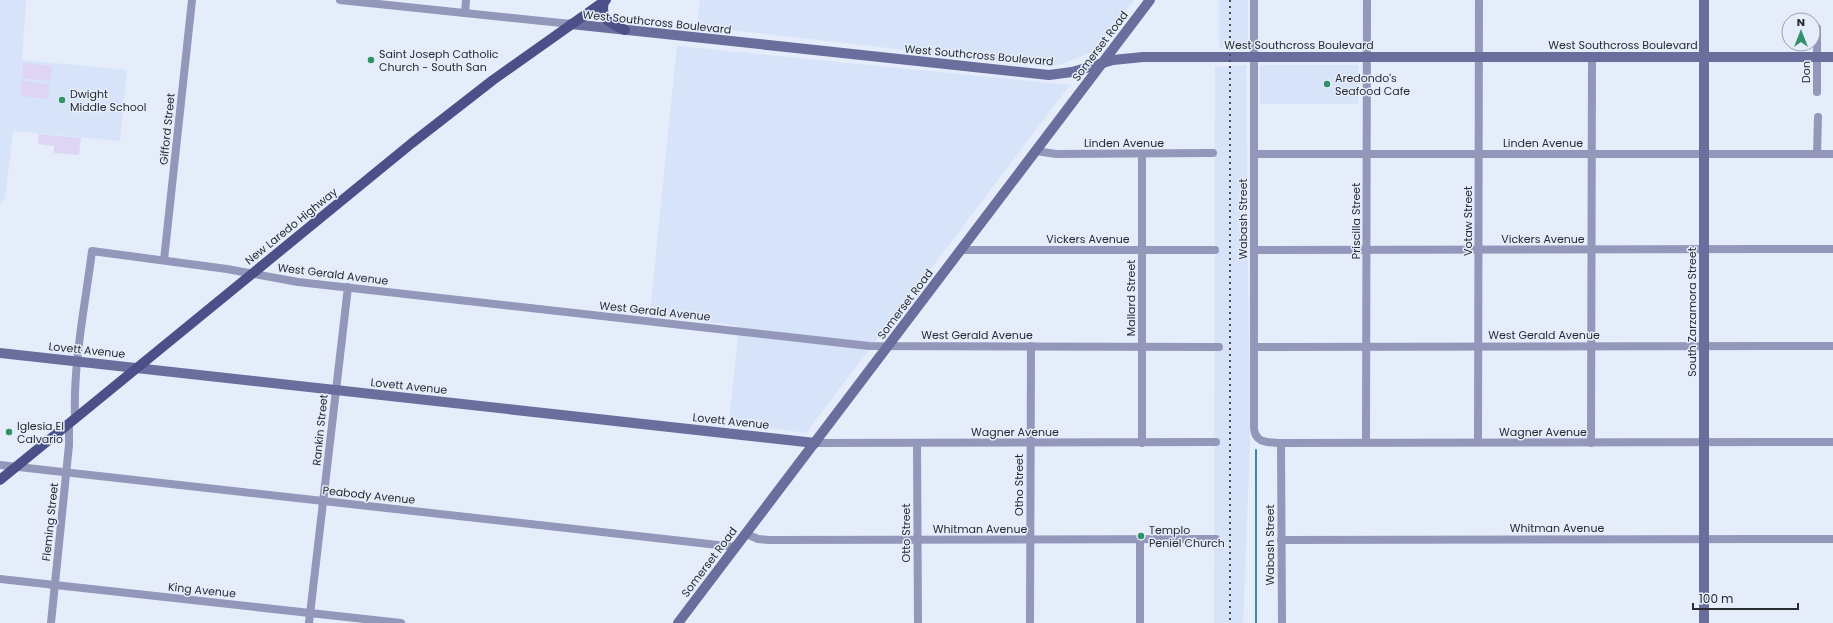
<svg xmlns="http://www.w3.org/2000/svg" width="1833" height="623" font-family="Poppins,sans-serif">
<style>
.built{fill:#d6e3f8}
.green{fill:#ded5f4}
.lines{fill:none;stroke-linecap:round;stroke-linejoin:round}
.stream{stroke:#3a89a1;stroke-width:2}
.street{stroke:#9397b9;stroke-width:8}
.secondary{stroke:#696e9d;stroke-width:10}
.primary{stroke:#4c5089;stroke-width:10}
.rail{stroke:#484c52;stroke-width:2;stroke-dasharray:2 4;stroke-linecap:butt}
.poi-dot{fill:#329169;stroke:#e5edfb;stroke-width:1.5}
.labels{text-anchor:middle;dominant-baseline:central;stroke-width:3;stroke-linejoin:round;paint-order:stroke}
.street-label{font-size:11px;fill:#282b30;stroke:#e5edfb}
.poi-label{font-size:11px;fill:#282b30;stroke:#e5edfb;text-anchor:start}
</style>
<rect width="100%" height="100%" fill="#e5edfb"/>
<g class="built">
<path d="M0,0H26L22,60L127,70L120,141L13,131L5,198L0,205Z"/>
<path d="M700,0H1134L1094,52L1052,67L697,26Z"/>
<path d="M1219,0H1248V47L1219,48Z"/>
<path d="M677,46L1070,85L806,433L729,422L739,326L650,314Z"/>
<path d="M1246,65L1250,443L1243,623H1214L1215,67Z"/>
<rect x="1260" y="65" width="98" height="39"/>
</g>
<g class="green">
<path d="M23,63L52,66L50,81L22,78Z"/>
<path d="M22,81L50,84L48,99L20,96Z"/>
<path d="M39,134L81,138L79,155L54,153V146L38,144Z"/>
</g>
<g class="lines">
<path class="stream" d="M1256,450V623"/>
<g class="street">
<path d="M340,0L571,24"/>
<path d="M1254,0V428C1255,444 1269,442 1281,443L1833,442"/>
<path d="M465,13L466,0"/>
<path d="M1817,92V28"/>
<path d="M1036,151L1056,154L1213,153"/>
<path d="M1142,154V443"/>
<path d="M1254,154H1833"/>
<path d="M1817,154L1818,117"/>
<path d="M960,250H1215"/>
<path d="M1254,250L1833,249"/>
<path d="M164,260L192,0"/>
<path d="M1254,347L1833,346"/>
<path d="M75,418C73,363 85,306 92,251L227,269L298,282L869,346L1219,347"/>
<path d="M1366,442L1367,0"/>
<path d="M1478,442L1479,0"/>
<path d="M815,443L1216,442"/>
<path d="M917,443L918,623"/>
<path d="M1281,443L1282,623"/>
<path d="M1591,443L1592,57"/>
<path d="M0,465L736,547"/>
<path d="M746,534L758,539L769,540L1216,539"/>
<path d="M1281,540L1833,539"/>
<path d="M0,579L401,623"/>
<path d="M51,623L69,445V424"/>
<path d="M309,623L348,287"/>
<path d="M1030,623L1031,346"/>
<path d="M1140,623V540"/>
</g>
<g class="secondary">
<path d="M1704,0V623"/>
<path d="M571,24L1049,75L1072,72L1113,60L1143,57H1833"/>
<path d="M0,353L815,443"/>
<path d="M678,623L1150,0"/>
</g>
<g class="primary">
<path d="M604,1C600,21 609,22 625,30"/>
<path d="M0,480L412,143L493,80L606,0"/>
</g>
<path class="rail" d="M1230,0V623"/>
</g>
<g class="poi-dot">
<circle cx="371" cy="60" r="4"/>
<circle cx="1327" cy="84" r="4"/>
<circle cx="62" cy="100" r="4"/>
<circle cx="9" cy="432" r="4"/>
<circle cx="1141" cy="536" r="4"/>
</g>
<g class="labels">
<g class="street-label">
<text transform="translate(657 22) rotate(6)">West Southcross Boulevard</text>
<text x="1299" y="45">West Southcross Boulevard</text>
<text x="1623" y="45">West Southcross Boulevard</text>
<text transform="translate(1100 46) rotate(-53)">Somerset Road</text>
<text transform="translate(979 55) rotate(5)">West Southcross Boulevard</text>
<text transform="translate(1806 72) rotate(-90)">Don</text>
<text transform="translate(167 129) rotate(-84)">Gifford Street</text>
<text x="1124" y="143">Linden Avenue</text>
<text x="1543" y="143">Linden Avenue</text>
<text transform="translate(1243 219) rotate(-90)">Wabash Street</text>
<text transform="translate(1356 221) rotate(-90)">Priscilla Street</text>
<text transform="translate(1468 221) rotate(-90)">Votaw Street</text>
<text transform="translate(291 226) rotate(-39)">New Laredo Highway</text>
<text x="1088" y="239">Vickers Avenue</text>
<text x="1543" y="239">Vickers Avenue</text>
<text transform="translate(333 274) rotate(7)">West Gerald Avenue</text>
<text transform="translate(1131 298) rotate(-90)">Mallard Street</text>
<text transform="translate(905 304) rotate(-53)">Somerset Road</text>
<text transform="translate(655 311) rotate(6)">West Gerald Avenue</text>
<text transform="translate(1692 312) rotate(-90)">South Zarzamora Street</text>
<text x="977" y="335">West Gerald Avenue</text>
<text x="1544" y="335">West Gerald Avenue</text>
<text transform="translate(87 350) rotate(6)">Lovett Avenue</text>
<text transform="translate(409 386) rotate(6)">Lovett Avenue</text>
<text transform="translate(731 421) rotate(6)">Lovett Avenue</text>
<text transform="translate(320 430) rotate(-84)">Rankin Street</text>
<text x="1015" y="432">Wagner Avenue</text>
<text x="1543" y="432">Wagner Avenue</text>
<text transform="translate(1019 485) rotate(-90)">Otho Street</text>
<text transform="translate(369 495) rotate(6)">Peabody Avenue</text>
<text transform="translate(50 522) rotate(-84)">Fleming Street</text>
<text x="1557" y="528">Whitman Avenue</text>
<text x="980" y="529">Whitman Avenue</text>
<text transform="translate(906 533) rotate(-90)">Otto Street</text>
<text transform="translate(1270 545) rotate(-90)">Wabash Street</text>
<text transform="translate(709 562) rotate(-53)">Somerset Road</text>
<text transform="translate(202 590) rotate(6)">King Avenue</text>
</g>
<g class="poi-label">
<text x="379" y="54">Saint Joseph Catholic<tspan x="379" dy="13">Church - South San</tspan></text>
<text x="1335" y="78">Aredondo's<tspan x="1335" dy="13">Seafood Cafe</tspan></text>
<text x="70" y="94">Dwight<tspan x="70" dy="13">Middle School</tspan></text>
<text x="17" y="426">Iglesia El<tspan x="17" dy="13">Calvario</tspan></text>
<text x="1149" y="530">Templo<tspan x="1149" dy="13">Peniel Church</tspan></text>
</g>
</g>
<g transform="translate(1801 32)"><circle r="19" fill="#e5edfb" stroke="#999faa"/>
<path d="M0-3L7 15L0 10L-7 15Z" fill="#329169"/>
<text y="-6" font-size="11" font-weight="bold" text-anchor="middle" fill="#282b30">N</text>
</g>
<path d="M1693 603v6h105v-6" fill="none" stroke="#282b30" stroke-width="2"/>
<text x="1699" y="603" font-size="12" fill="#282b30" stroke="#e5edfb" stroke-width="3" paint-order="stroke">100 m</text>
</svg>
